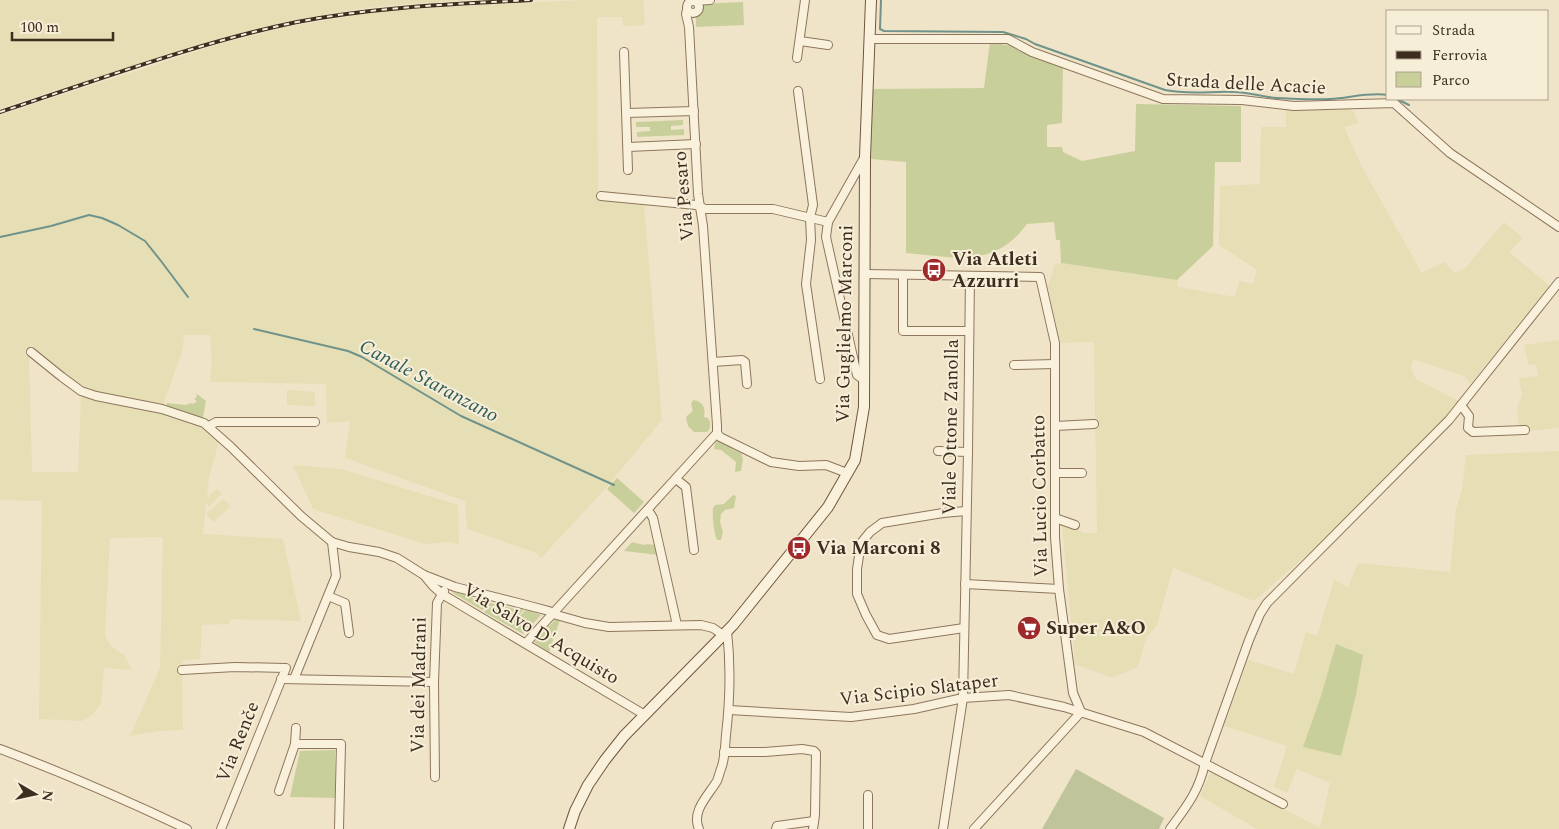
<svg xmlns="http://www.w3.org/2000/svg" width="1559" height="829" font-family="Spectral,serif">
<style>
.farmland{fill:#e6deb5}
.green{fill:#c9cf9b}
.cemetery{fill:#bfc49a}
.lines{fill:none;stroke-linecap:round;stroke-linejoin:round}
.stream{stroke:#6f938a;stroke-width:2}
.street-casing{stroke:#8d765c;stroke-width:10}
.secondary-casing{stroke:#6f573f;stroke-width:12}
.street{stroke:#faf1dc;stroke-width:8}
.secondary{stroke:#faf1dc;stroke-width:10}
.rail-casing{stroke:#3d2e20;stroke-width:4}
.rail{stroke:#f7eed8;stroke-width:2;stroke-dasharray:5.5;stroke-linecap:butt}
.labels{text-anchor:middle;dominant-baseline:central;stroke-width:4;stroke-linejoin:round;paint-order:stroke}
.street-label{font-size:19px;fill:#3d2e20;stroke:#f7eed8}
.poi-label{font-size:19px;font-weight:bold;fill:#3d2e20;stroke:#f7eed8;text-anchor:start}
.water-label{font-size:20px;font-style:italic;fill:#2f5d5a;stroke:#f7eed8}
</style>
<rect width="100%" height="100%" fill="#f0e4c8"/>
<g class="farmland">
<path d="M0,0H471L395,5L358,9L268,26L221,38L0,108Z"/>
<path d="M584,0H647L643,1L645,25L623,26L622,17H597L598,199L644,205L662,420L605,489L541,558L537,553L467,529L465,501L345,458L350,421L327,423L326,384L210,382L211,368L212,363L210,335H184L183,349L163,405L97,392L66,376L33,347L29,358L32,472H78L81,396L102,402L164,413L196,424L219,441L209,478L207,499L208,496L217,489L222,493L209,507L206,503L203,534L283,539L301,621L230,619L229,624L202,625L200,659L182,660L183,730L159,731L130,736L160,668L163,537L110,538L105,635L110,645L125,656L132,670L104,668L101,704L93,714L82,721L39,719L42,501L0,500V115L213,46L281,28L374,12L474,5Z"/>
<path d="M1346,109L1353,111L1359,123L1344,127L1363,169L1422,273L1444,262L1455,273L1466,267L1504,222L1523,238L1509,252L1550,286L1470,384L1466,377L1413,359L1411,369L1416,379L1460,402L1325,539L1254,601L1173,568L1157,625L1146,638L1138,667L1112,678L1075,664L1062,525L1078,529L1083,533H1097L1094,342L1060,343L1048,287L1055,264L1061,263L1177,280L1178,287L1235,297L1239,281L1253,284L1257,270L1219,245L1220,186L1260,184L1261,127H1286V110Z"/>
<path d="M1559,340V428L1527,431V426L1519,427L1517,408L1522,395L1519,378L1538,376L1536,365L1528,364L1524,345Z"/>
<path d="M287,390L315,392V406L287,405Z"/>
<path d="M1559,451V829H1257L1200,796L1210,774H1219L1320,828L1330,783L1297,769L1287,793L1274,787L1287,746L1224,726L1248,660L1294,674L1306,632L1317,636L1334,580L1348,587L1358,563L1450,572L1456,510L1462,489L1466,455Z"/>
<path d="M293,465L341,469L458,505L459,544L448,542L425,544L313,509Z"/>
<path d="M223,499L231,506L214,522L206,514Z"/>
</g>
<g class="green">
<path d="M743,2L744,25L696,27V15L701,10V4Z"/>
<path d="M990,42L1012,46L1036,58L1063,67L1062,123L1047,125V147H1062L1063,152L1082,161L1135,151L1136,104L1241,106V162H1215L1213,246L1177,280L1061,263L1060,240H1056L1054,222L1027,224C994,269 954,257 906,253V162L871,159L872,89L984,88Z"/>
<path d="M683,120V125L671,126V130L684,129V135L637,137V132L650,131V127H636V122Z"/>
<path d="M197,394L206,401L203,417L199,418L166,408L167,403L186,405L191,403L192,404L197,402L194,398H196Z"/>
<path d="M693,400C703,401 706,408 704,417L708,418C711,422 711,429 707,432H694L688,426L686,418C690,410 695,416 691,404Z"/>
<path d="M716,439H720L728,443L732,449L741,453L743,459L741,471L735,472L736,462L721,450L714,449Z"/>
<path d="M617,478L644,502L634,513L607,489Z"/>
<path d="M733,495L736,496L734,508L725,510L721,514L720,522L723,532L721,540H717C714,534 712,516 713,508L715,505L724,504Z"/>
<path d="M632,542L644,545L647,544L656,545L658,555L624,551Z"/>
<path d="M454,590L474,595L471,598L519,610L521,608L524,609L520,614L490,606L482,610L453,593V592Z"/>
<path d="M490,607L521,615L526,609L541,615L523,634L484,612Z"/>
<path d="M557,619L560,620L549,652L534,642L555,620Z"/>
<path d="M1336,644L1363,655L1356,695L1341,756L1303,747L1321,696Z"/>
<path d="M335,750V798L290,797L300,751Z"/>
</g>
<path class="cemetery" d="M1076,769L1164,818L1159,829H1042Z"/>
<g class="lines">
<g class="stream">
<path d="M881,0L880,29L884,31L1003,32L1026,39L1035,44L1165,90C1189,95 1211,91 1234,92C1248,92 1262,97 1276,98C1294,99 1313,100 1330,99C1349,98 1369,92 1388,95"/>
<path d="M1397,99L1409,105"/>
<path d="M0,237L51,226L89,215L102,218L118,225L145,241L161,261L188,297"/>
<path d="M254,329L348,351L362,357L461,416L614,485"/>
</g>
<g class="street-casing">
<g id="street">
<circle cx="693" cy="7" r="6"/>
<path d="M694,1L710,0"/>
<path d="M870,39H1008L1032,52L1163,99L1242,100L1294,106L1394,103L1450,153L1559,227"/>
<path d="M800,41L828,45"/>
<path d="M624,52L628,170"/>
<path d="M797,58L805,0"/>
<path d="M798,91L813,205L810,217L811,240L806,284L820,379"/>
<path d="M627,113L694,111"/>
<path d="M628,147L696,144"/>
<path d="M601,196L696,205L705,209H773L828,222"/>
<path d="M865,274L1040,277L1055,343V537L1059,589L1073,693L1081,712"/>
<path d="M903,275V331H969"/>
<path d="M31,352L62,377L81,391L96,396L162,409L204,423L231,447L301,516L332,542L349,547L379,552L397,558L424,575L455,587L526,605L549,611L553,614L585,623L609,627L701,625L713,628L723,635"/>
<path d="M713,362L742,360L745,362L747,384"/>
<path d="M1014,365L1055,364"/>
<path d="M864,380L857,375L826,237L828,222L864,158"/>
<path d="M1461,405L1469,416L1468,428L1473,432L1525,430"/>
<path d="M209,426L216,422H315"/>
<path d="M1055,426L1094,424"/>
<path d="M717,433L720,437L771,462L799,466L826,465L847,473"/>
<path d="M938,451L968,452"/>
<path d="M1055,473H1082"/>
<path d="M676,479L686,487L694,550"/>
<path d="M648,510L653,518L677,625"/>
<path d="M1055,518L1075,525"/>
<path d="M424,575L433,586L442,594L645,715"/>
<path d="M965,584L1059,589"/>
<path d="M328,596L345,603L349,633"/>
<path d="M964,628L889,639L877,635L866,615L857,594V569L861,543L870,532L882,523L943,513L966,511"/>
<path d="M526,643L717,433V425L703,226L698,194L689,27L686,14L687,10"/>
<path d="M182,670L235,667L286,668L221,829"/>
<path d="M281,679L434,682"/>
<path d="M294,679L336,576L332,542"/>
<path d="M729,710L851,717L914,709L963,698L1009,695L1064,707L1144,732L1283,804"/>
<path d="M295,744L296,728"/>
<path d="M0,749C64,773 126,800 187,829"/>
<path d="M724,752H765L802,749L814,751L816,753L815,815L813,829"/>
<path d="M435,777L434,682L437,603L444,591"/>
<path d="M279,791L295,744H341L339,829"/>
<path d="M699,829C691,811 708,796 717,781C719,776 720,771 722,766C725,756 725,746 726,735C730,700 731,666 727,631"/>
<path d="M776,829L777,826L814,821"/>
<path d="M868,829V795"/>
<path d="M943,829L963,698L968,452L970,276"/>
<path d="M974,829L1081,712"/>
<path d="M1170,829C1187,806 1199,791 1205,763L1249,640L1260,614L1267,603L1449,420L1559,282"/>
</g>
</g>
<g class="secondary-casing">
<path id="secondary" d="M569,829L575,811L588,785L605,760L624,736L733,625L828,507L855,460L864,407L865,157L871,0"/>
</g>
<use href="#street" class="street"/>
<use href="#secondary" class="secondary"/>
<g class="rail-casing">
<path id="rail" d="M0,112C98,80 196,43 297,22C374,7 453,4 531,0"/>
</g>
<use href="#rail" class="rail"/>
</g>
<defs>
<g id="bus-disc" transform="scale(1.25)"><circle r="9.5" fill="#9e2a2b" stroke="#f7eed8"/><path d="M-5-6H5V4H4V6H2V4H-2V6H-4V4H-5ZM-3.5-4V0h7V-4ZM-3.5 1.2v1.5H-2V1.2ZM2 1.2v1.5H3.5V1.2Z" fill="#fff"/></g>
<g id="supermarket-disc" transform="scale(1.25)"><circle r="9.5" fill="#9e2a2b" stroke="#f7eed8"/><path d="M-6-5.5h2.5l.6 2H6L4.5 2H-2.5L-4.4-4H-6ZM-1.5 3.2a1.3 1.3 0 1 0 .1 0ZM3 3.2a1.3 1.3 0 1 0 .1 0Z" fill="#fff"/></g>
</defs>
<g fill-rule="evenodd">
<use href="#bus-disc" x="934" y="270"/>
<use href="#bus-disc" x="799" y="548"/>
<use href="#supermarket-disc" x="1029" y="628"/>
</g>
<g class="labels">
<g class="street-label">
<text transform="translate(1246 84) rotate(3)">Strada delle Acacie</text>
<text transform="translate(684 196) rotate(-95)">Via Pesaro</text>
<text transform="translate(845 324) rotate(-89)">Via Guglielmo Marconi</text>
<text transform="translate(951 427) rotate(-89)">Viale Ottone Zanolla</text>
<text transform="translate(1040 496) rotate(-91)">Via Lucio Corbatto</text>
<text transform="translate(541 634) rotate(31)">Via Salvo D'Acquisto</text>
<text transform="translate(419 685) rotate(-89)">Via dei Madrani</text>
<text transform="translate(919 690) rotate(-7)">Via Scipio Slataper</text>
<text transform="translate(238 742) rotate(-68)">Via Renče</text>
</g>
<g class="poi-label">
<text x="952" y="259">Via Atleti<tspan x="952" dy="22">Azzurri</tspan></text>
<text x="816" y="548">Via Marconi 8</text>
<text x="1046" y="628">Super A&amp;O</text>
</g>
<g class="water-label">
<text transform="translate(429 381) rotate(28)">Canale Staranzano</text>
</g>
</g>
<rect x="1386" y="10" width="162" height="90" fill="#f7eed8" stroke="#ada18e"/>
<rect x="1396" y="26" width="25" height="8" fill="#faf1dc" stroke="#ada18e"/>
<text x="1432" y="35" font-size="15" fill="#3d2e20">Strada</text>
<rect x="1396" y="51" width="25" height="8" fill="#3d2e20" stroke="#ada18e"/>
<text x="1432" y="60" font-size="15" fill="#3d2e20">Ferrovia</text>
<rect x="1396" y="72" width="25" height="15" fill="#c9cf9b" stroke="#ada18e"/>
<text x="1432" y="85" font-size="15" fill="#3d2e20">Parco</text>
<g transform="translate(35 794) rotate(99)" stroke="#f7eed8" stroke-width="4" paint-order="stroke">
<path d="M0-4L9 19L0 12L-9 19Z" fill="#3d2e20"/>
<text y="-8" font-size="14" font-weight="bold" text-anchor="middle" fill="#3d2e20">N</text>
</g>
<path d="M12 32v8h101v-8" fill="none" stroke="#3d2e20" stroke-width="2.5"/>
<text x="20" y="32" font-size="15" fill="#3d2e20" stroke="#f7eed8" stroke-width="4" paint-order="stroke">100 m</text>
</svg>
